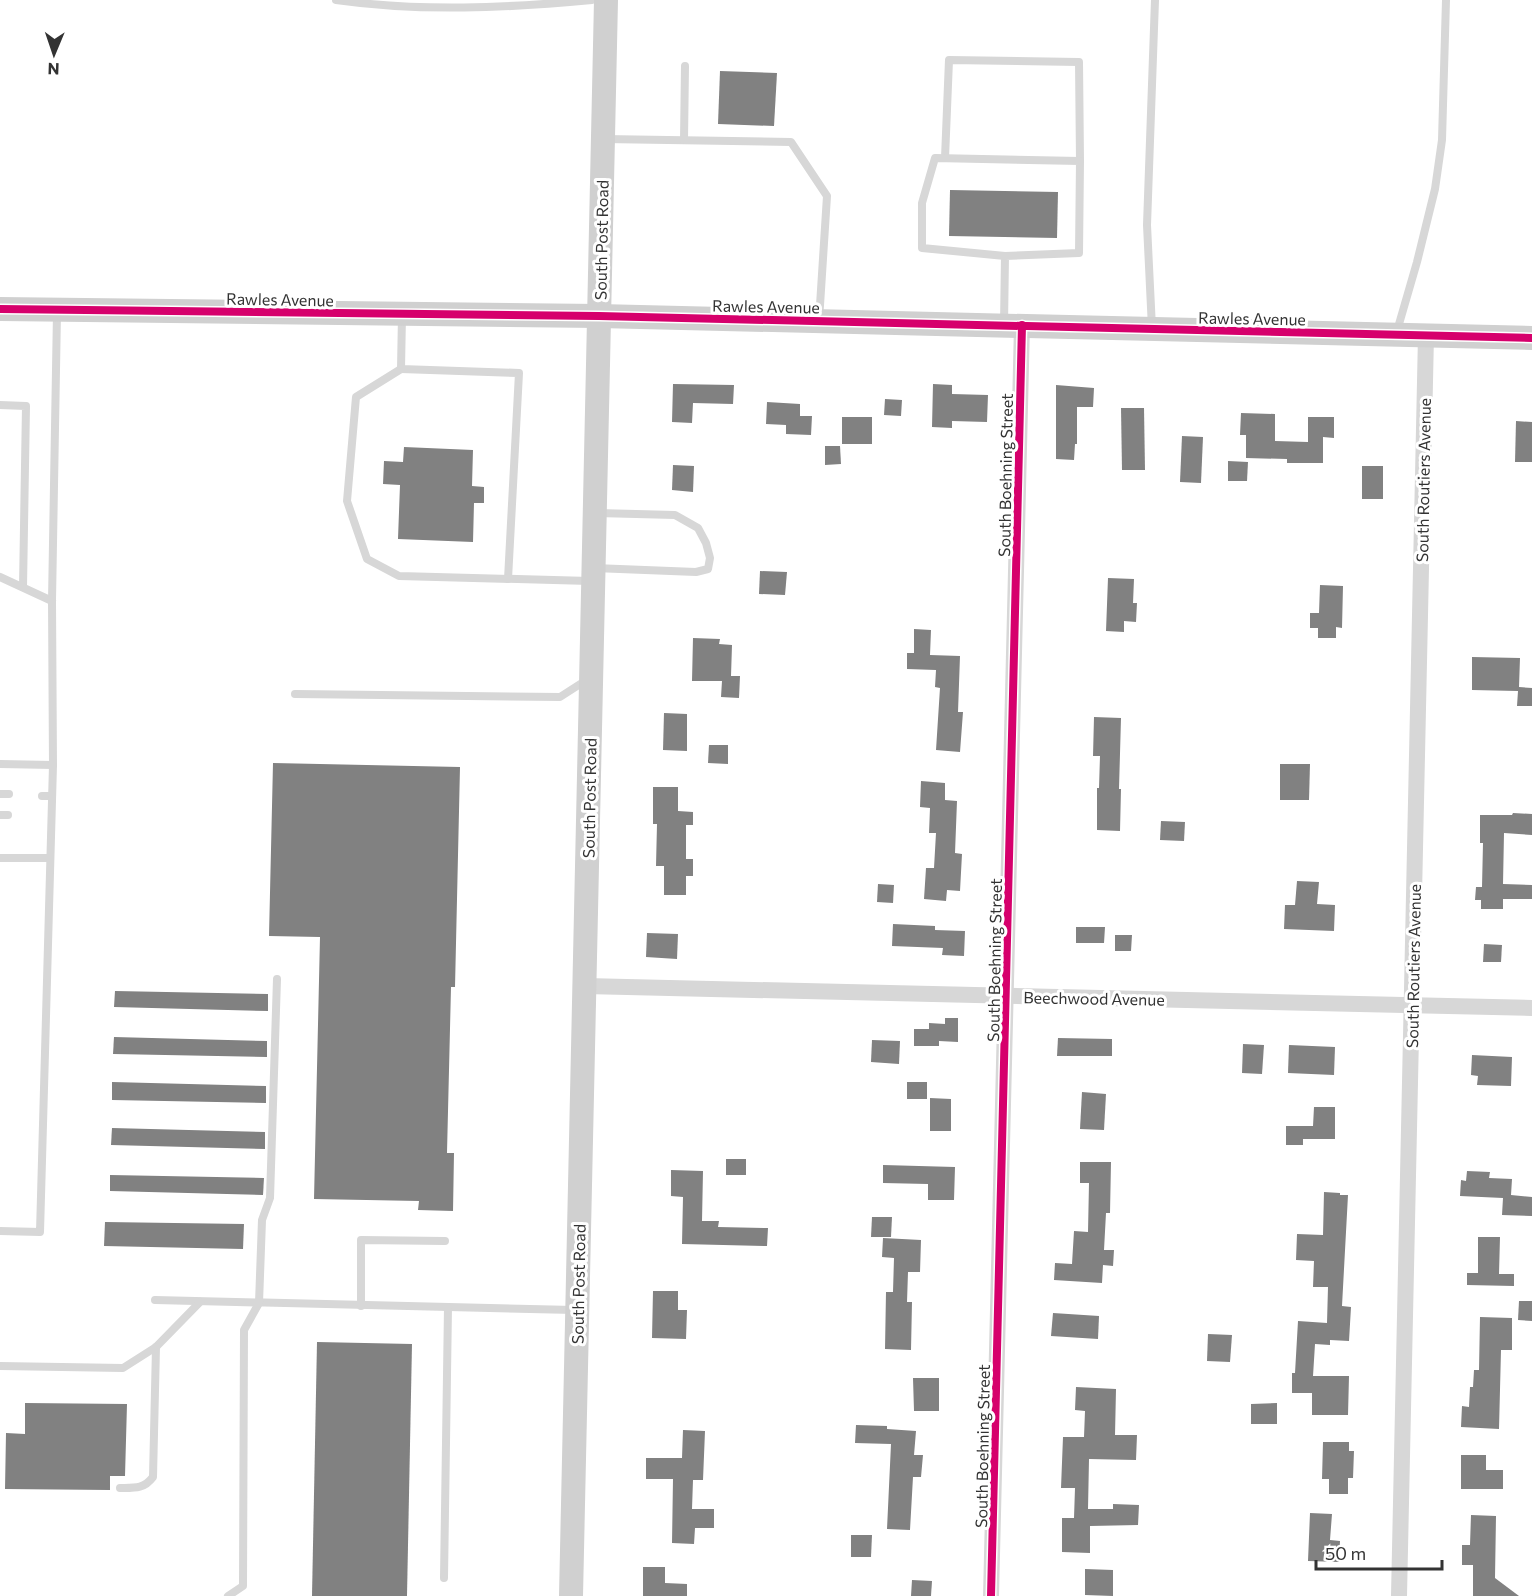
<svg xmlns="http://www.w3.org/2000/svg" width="1532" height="1596" font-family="Commissioner,sans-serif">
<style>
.building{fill:#818181}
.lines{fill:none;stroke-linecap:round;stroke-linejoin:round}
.lane{stroke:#d7d7d7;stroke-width:8}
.street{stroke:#d7d7d7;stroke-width:16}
.secondary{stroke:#d0d0d0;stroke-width:24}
.cycleway-casing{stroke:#fff;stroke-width:11}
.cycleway{stroke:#d6006c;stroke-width:8}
.labels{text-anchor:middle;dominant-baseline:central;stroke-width:6;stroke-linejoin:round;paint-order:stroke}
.street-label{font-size:16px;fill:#333;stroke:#fff}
</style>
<rect width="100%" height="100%" fill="#fff"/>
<g class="building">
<path d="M720,71L777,73L774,126L718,124Z"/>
<path d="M950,190L1058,192L1057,238L949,236Z"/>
<path d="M673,384L734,385L733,404L693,403L692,423L672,422Z"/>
<path d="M933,384L952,385V394L988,395L987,422L952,421V428L932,427Z"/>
<path d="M1056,385L1094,388L1093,407H1077V444H1075L1074,460L1056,459Z"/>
<path d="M885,399L902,400L901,416L884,415Z"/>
<path d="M767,402L800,404V416H812L811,435L786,434V425L766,424Z"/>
<path d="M1121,408H1144L1145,470H1122Z"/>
<path d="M1241,413L1275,414V441L1308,442V417H1334V438L1323,437V463H1287V459L1246,458V435H1240Z"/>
<rect x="842" y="417" width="30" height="27"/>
<path d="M1516,421L1532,422V462H1515Z"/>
<path d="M1182,436L1203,437L1201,483L1180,482Z"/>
<path d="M825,446H840L841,464L825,465Z"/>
<path d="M404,447L473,450L472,486L484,487V503H474L473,542L398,539L400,485L383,484L384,461L403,462Z"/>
<path d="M1228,461L1248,462L1247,481H1228Z"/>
<path d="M673,465L694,466L693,492L672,490Z"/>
<rect x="1362" y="466" width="21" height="33"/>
<path d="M760,571L787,572L785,595L759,594Z"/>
<path d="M1108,578L1134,579L1133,603H1137L1136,622L1124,621V632L1106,631Z"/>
<path d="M1320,585L1343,586L1342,628L1336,627V638H1318V628H1310V613H1319Z"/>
<path d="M914,629L931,630L930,655L960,656L958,712H963L960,752L936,750L940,688L935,687L936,670L907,669V653H914Z"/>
<path d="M693,638L720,639L719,644L732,645L731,676H740L739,698L721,697L722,681H692Z"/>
<path d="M1472,657L1520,658L1519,687L1532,688V706H1517L1518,691L1472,690Z"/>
<path d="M664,713L687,714V751L663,750Z"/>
<path d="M1094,717L1121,718L1119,789H1121L1120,831L1097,830V788H1099L1100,756H1093Z"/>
<path d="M709,745H728V764L708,763Z"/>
<path d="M273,763L460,767L455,987H451L447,1153H454L453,1211L418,1210L419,1201L314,1199L320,937L269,936Z"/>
<path d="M1280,764H1310L1309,800H1280Z"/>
<path d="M921,781L945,783V800L957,801L955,853L962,854L960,891L947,890L946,901L924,899L926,868H934L936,833H929L930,808L920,807Z"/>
<path d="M653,787H678V811L693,812V825H686V859H693V876H686V895H664V866H656L657,824H653Z"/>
<path d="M1513,813L1532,814V835L1504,833L1503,884L1532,885V899H1503V909H1481V900H1475L1476,887H1482L1483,843H1480V815H1512Z"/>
<path d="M1161,821L1185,822L1184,841L1160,840Z"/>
<path d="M1297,881L1319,882L1317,904L1335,905L1334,931L1284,929L1285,905H1295Z"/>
<path d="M878,884L894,885L893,903L877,902Z"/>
<path d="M893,924L935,926V930L965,931L964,956L942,955L943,948L892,946Z"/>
<path d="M1076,927H1105L1104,943H1076Z"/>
<path d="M647,933L678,934L677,959L646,957Z"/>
<path d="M1115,935H1132L1131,951H1115Z"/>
<path d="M1484,944L1502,945L1501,962H1483Z"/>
<path d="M115,991L268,994V1011L114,1007Z"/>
<path d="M945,1018H958V1042L939,1041V1046H914V1029H929V1023L945,1024Z"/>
<path d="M114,1037L267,1041V1057L113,1054Z"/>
<path d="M1058,1038L1112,1039V1056H1057Z"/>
<path d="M872,1040L900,1041L899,1064L871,1062Z"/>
<path d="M1243,1044L1264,1045L1262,1074L1242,1073Z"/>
<path d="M1289,1045L1335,1047L1334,1075L1288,1073Z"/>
<path d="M1472,1055L1512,1057L1511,1086L1477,1085L1478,1076L1471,1075Z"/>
<path d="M112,1082L266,1086V1103L112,1100Z"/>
<rect x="907" y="1082" width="20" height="17"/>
<path d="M1082,1092L1106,1094L1104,1130L1080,1129Z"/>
<path d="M930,1098L951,1099V1131H930Z"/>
<path d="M1314,1107H1335V1139H1303V1145H1286V1126H1313Z"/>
<path d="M112,1128L265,1132V1149L111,1145Z"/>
<rect x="726" y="1159" width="20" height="16"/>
<path d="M1080,1162H1111L1110,1213H1106L1104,1250H1114L1113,1266L1103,1265L1102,1283L1054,1280L1055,1263L1072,1264L1074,1231L1088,1232L1089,1183H1080Z"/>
<path d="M883,1165L955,1167L954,1200H928V1184L883,1183Z"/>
<path d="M671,1170L703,1171L702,1221H719L718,1227L768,1228L767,1246L682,1244L683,1197L671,1196Z"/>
<path d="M1467,1171L1490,1172L1489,1178L1512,1179L1511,1195L1532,1197V1216L1502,1215L1503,1198L1460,1196L1461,1180L1466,1181Z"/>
<path d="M110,1175L264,1178L263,1195L110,1191Z"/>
<path d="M1324,1192L1340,1193V1195H1348L1342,1306L1351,1307L1349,1341L1330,1340V1345L1315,1344L1313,1376H1349L1348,1415H1312V1393H1292V1373H1295L1298,1321L1327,1323L1328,1287H1313L1314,1261L1296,1260L1297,1234L1323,1235Z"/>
<path d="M872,1217H892L891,1237H871Z"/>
<path d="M105,1222L244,1224L243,1249L104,1246Z"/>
<path d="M1478,1237H1500L1499,1274H1514V1286L1467,1285V1273H1478Z"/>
<path d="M883,1238L921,1240L920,1272H908L907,1302H912L911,1350L885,1349L886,1292H893L894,1258L882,1257Z"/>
<path d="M653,1291H678V1310H687L686,1339L652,1338Z"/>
<path d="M1519,1301H1532V1321L1518,1320Z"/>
<path d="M1053,1313L1099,1316L1098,1339L1051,1336Z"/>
<path d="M1480,1317L1512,1318V1350H1501L1499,1429L1461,1427L1462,1406L1469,1407L1470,1387H1473L1474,1370H1479Z"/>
<path d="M1208,1334L1232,1335L1230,1362L1207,1361Z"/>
<path d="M317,1342L412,1344L407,1596H312Z"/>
<path d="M913,1378H939V1411H914Z"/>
<path d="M1076,1387L1116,1389L1115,1435H1137L1136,1460L1089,1459L1088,1509H1113V1504L1139,1505L1138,1525L1090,1526V1553L1062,1552V1518H1074L1075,1488H1061L1063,1437H1084L1085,1411L1075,1410Z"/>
<path d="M25,1403L127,1404L125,1476H110V1490L5,1489L6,1433L25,1434Z"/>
<path d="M1277,1403V1424H1251V1404Z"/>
<path d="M856,1425L887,1426V1429L916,1431L914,1455H923L921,1477H913L910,1530L887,1529L891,1444L855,1443Z"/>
<path d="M683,1430L705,1431L703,1480H693L692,1509H714V1528H695L694,1544L672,1543L673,1479H646V1458H682Z"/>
<path d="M1323,1442H1349V1451H1354L1353,1478H1348V1494H1329V1479H1322Z"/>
<path d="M1461,1455H1486V1470H1503V1489H1461Z"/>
<path d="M1310,1513L1332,1514L1330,1540L1340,1541L1339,1562L1308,1561Z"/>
<path d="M1471,1515L1496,1516L1495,1578L1519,1596H1473V1565H1462V1545H1470Z"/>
<path d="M851,1535H872L871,1557H851Z"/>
<path d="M643,1567H665V1583L687,1584V1596H643Z"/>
<path d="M1085,1569L1113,1570V1596L1085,1595Z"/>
<path d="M912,1580L932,1581L931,1596H911Z"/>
</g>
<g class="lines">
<g class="lane">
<path d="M336,0C420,12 507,8 592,0"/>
<path d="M604,139L791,142L827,196L819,321"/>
<path d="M684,140L685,66"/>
<path d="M945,158L949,60L1079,62L1080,161"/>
<path d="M402,315L401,369L519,373L508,579"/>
<path d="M1004,325L1005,256L1079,253L1080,161L935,158L922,203V248L1005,256"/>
<path d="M1152,328L1147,225L1155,0"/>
<path d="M1397,331L1417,262L1435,189L1442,140L1446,0"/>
<path d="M401,369L356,397L347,501L367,559L399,576L590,581"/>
<path d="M0,405L26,406L23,587"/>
<path d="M594,568L696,572L708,569L710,558L706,543L698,528L675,515L597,513"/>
<path d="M0,577L52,601"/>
<path d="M295,694L560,697L588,679"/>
<path d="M0,764L53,765"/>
<path d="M0,794H9"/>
<path d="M42,796H52"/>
<path d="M0,815H8"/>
<path d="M0,858H49"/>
<path d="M0,1231L40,1232L53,765L52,601L57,312"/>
<path d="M155,1300L574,1310"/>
<path d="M361,1306V1240L445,1241"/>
<path d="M0,1366L123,1368L156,1347L200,1302"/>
<path d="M120,1488C135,1488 144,1489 153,1477L156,1347"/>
<path d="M444,1578L448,1307"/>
<path d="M228,1596L243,1586L244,1330L259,1303L262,1220L270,1198L277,979"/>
</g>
<g class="street">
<path d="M585,986L1532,1008"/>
<path d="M991,1596L1022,325"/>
<path d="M1399,1596L1426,335"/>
</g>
<g class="secondary">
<path d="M0,309L599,316L1532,338"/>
<path d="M571,1596L606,0"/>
</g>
<g class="cycleway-casing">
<g id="cycleway">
<path d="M0,309L599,316L1532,338"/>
<path d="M991,1596L1022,325"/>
</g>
</g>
<use href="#cycleway" class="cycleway"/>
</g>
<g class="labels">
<g class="street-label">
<text transform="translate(601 240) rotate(-89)">South Post Road</text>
<text transform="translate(280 299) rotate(1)">Rawles Avenue</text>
<text transform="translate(766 306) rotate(1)">Rawles Avenue</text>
<text transform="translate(1252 318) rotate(1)">Rawles Avenue</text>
<text transform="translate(1005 475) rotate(-89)">South Boehning Street</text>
<text transform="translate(1423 480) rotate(-89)">South Routiers Avenue</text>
<text transform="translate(589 798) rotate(-89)">South Post Road</text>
<text transform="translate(994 960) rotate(-89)">South Boehning Street</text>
<text transform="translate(1413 966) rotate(-89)">South Routiers Avenue</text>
<text transform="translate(1094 998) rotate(1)">Beechwood Avenue</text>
<text transform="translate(578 1284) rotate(-89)">South Post Road</text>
<text transform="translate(982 1446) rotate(-89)">South Boehning Street</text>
</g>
</g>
<g transform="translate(54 54) rotate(182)" stroke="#ffffff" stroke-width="4.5" paint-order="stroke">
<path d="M0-4.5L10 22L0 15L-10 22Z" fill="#333333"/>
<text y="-9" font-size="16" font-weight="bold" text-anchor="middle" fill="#333333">N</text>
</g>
<path d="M1316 1560v9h126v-9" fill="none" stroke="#333333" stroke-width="3"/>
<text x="1325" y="1560" font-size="18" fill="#333333" stroke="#ffffff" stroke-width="4.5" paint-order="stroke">50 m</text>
</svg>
